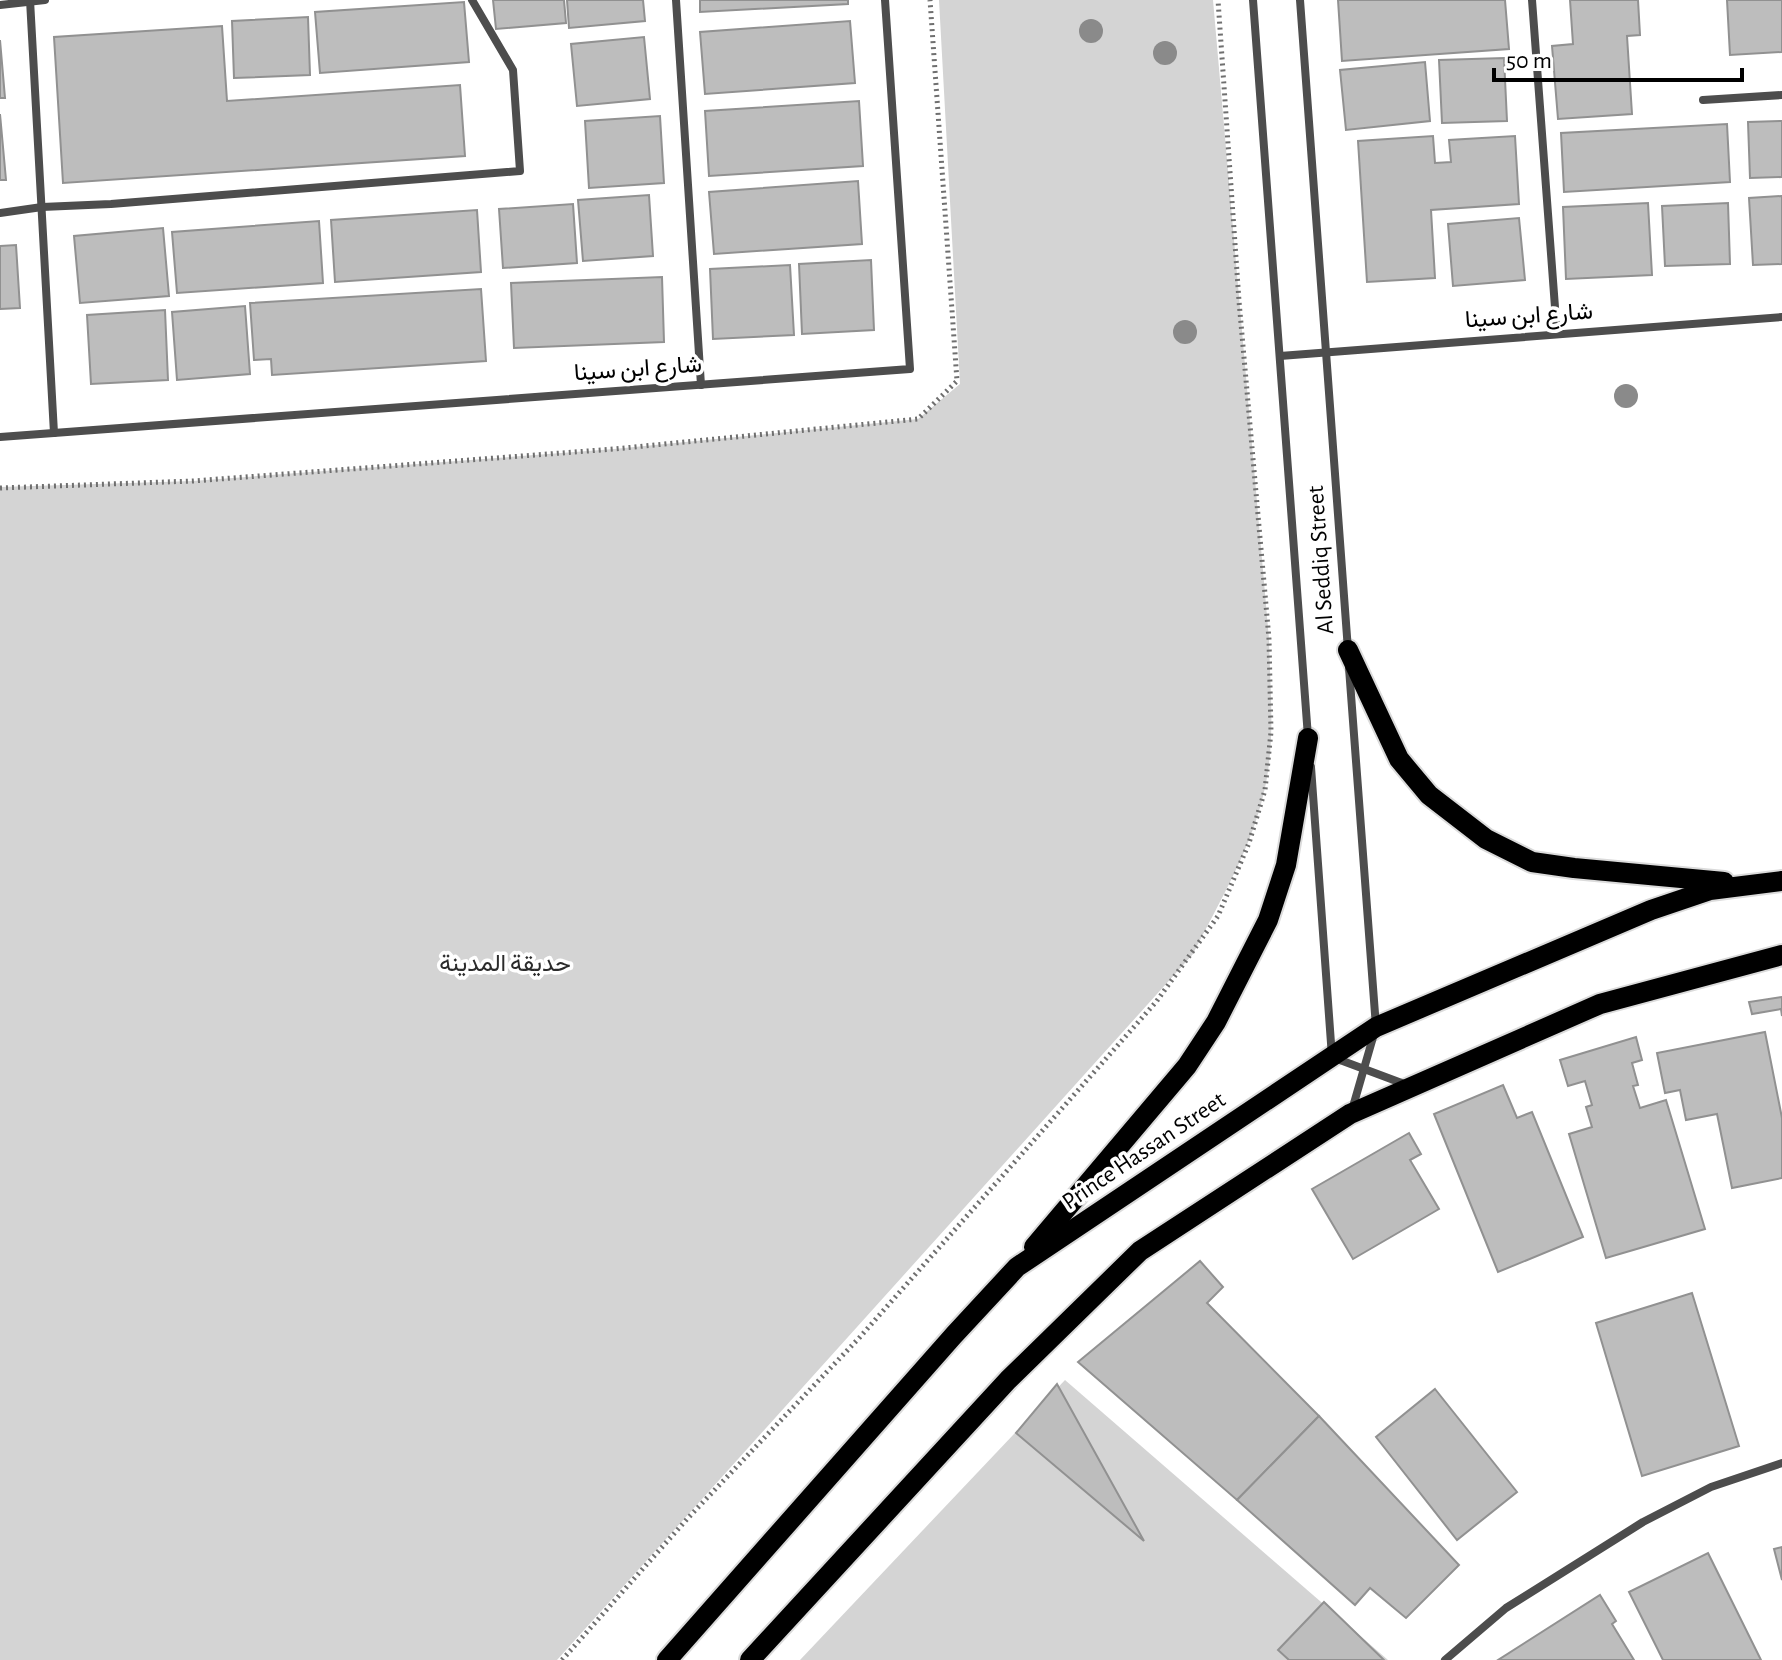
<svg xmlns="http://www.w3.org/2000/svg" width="1782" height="1660" font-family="'Alegreya Sans',Vazirmatn,sans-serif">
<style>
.green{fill:#d4d4d4}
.building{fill:#bdbdbd;stroke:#919191;stroke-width:2}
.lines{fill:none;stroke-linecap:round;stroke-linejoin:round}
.primary-casing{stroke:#dbdbdb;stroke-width:24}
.path{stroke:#6f6f6f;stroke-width:5;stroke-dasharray:2 4;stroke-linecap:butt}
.street{stroke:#4d4d4d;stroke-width:8}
.primary{stroke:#000;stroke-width:20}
.tree{fill:#8a8a8a}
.labels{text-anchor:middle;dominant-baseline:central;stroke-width:7;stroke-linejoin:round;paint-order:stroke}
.street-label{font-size:24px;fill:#000;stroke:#fff}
.park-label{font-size:24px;fill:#2b2b2b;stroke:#fff}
</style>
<rect width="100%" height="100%" fill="#fff"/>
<g class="green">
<path d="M939,0H1213L1269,639C1270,689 1276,743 1264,792C1251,850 1219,902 1193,954L557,1660H0V487L193,481L614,449L918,419L960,384Z"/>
<path d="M1065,1380L1388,1660H800Z"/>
</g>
<g class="building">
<path d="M493,0H564L566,23L496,29Z"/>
<path d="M567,0H643L645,21L569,28Z"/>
<path d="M700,0H848V4L700,12Z"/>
<path d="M1338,0H1505L1509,49L1342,61Z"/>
<path d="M1570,0H1638L1640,35L1627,36L1632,114L1558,119L1552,46L1573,44Z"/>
<path d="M1727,0H1782V52L1730,55Z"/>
<path d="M464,2L469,62L320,73L315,12Z"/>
<path d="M308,17L310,75L234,78L232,21Z"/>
<path d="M850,21L855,83L705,94L700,32Z"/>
<path d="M222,26L227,101L460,85L465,156L63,183L54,37Z"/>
<path d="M644,37L650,99L577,106L571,44Z"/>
<path d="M0,40L5,98H0Z"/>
<path d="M1504,58L1507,121L1442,123L1439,60Z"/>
<path d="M1425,62L1430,121L1346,130L1340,70Z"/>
<path d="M859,101L863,166L709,176L705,111Z"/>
<path d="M0,114L6,180H0Z"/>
<path d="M660,116L664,183L589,188L585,121Z"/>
<path d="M1782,121V177L1750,178L1748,122Z"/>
<path d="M1727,124L1730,182L1564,192L1561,133Z"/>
<path d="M1433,136L1435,163L1451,162L1449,140L1515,136L1519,204L1431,210L1435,278L1367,282L1358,141Z"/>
<path d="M858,181L862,244L714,254L709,192Z"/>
<path d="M649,195L653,256L583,261L578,200Z"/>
<path d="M1782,196V264L1753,265L1749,198Z"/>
<path d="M1648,203L1652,275L1566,279L1563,207Z"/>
<path d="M1728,203L1730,264L1665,266L1662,206Z"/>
<path d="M573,204L577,263L503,268L499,209Z"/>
<path d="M477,210L481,272L335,282L331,220Z"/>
<path d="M1519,218L1525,280L1453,286L1448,224Z"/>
<path d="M319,221L323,283L177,293L172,232Z"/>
<path d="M163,228L169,296L80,303L74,236Z"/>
<path d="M16,245L20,308L0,309V246Z"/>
<path d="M871,260L874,330L802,334L799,264Z"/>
<path d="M790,265L794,335L713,339L710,269Z"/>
<path d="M662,277L664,342L514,348L511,283Z"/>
<path d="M481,289L486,361L272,375L271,359L254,360L250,303Z"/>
<path d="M245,306L250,374L177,380L172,312Z"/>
<path d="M165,310L168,380L91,384L87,315Z"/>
<path d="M1782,997V1016L1781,1009L1752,1014L1749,1002Z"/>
<path d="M1765,1032L1782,1118V1178L1732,1188L1717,1114L1686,1120L1680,1090L1665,1093L1657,1053Z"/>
<path d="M1636,1037L1642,1060L1632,1063L1638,1085L1633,1086L1640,1108L1666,1100L1705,1229L1606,1258L1569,1134L1592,1127L1586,1107L1592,1105L1585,1081L1568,1086L1560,1060Z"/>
<path d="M1503,1085L1517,1118L1532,1112L1583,1237L1498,1272L1434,1114Z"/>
<path d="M1409,1133L1421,1154L1410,1160L1439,1209L1353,1259L1312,1189Z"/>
<path d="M1200,1261L1223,1287L1207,1303L1319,1416L1237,1500L1078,1362Z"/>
<path d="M1692,1293L1739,1446L1642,1476L1596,1323Z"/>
<path d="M1057,1384L1144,1541L1016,1433Z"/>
<path d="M1435,1389L1517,1492L1457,1540L1376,1437Z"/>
<path d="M1319,1416L1459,1565L1406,1618L1370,1588L1355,1605L1237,1500Z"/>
<path d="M1782,1547V1580L1774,1549Z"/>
<path d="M1708,1553L1761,1660H1663L1629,1592Z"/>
<path d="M1600,1595L1616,1621L1612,1624L1634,1660H1498Z"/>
<path d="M1324,1602L1384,1660H1289L1278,1650Z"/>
</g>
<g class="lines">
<g class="primary-casing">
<g id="primary">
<path d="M1348,650L1399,759L1429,795L1486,839L1532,862L1574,868L1724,882"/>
<path d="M1034,1247L1187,1066L1216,1022L1268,920L1286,865L1308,738"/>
<path d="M667,1660L954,1335L1017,1267L1376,1027L1651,910L1710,890L1782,881"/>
<path d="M750,1660L1008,1380L1140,1251L1350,1114L1600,1004L1782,955"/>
</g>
</g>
<g class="path">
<path d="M0,488L193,481L614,449L918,419L957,381L930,0"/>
<path d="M562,1660L687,1519L860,1337L1156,1002L1218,916L1249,843L1265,790L1271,732L1269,639L1239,301L1218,0"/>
</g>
<g class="street">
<path d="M30,0L54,433"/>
<path d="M676,0L701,385"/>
<path d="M1253,0L1308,737"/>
<path d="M1300,0L1348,650"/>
<path d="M1532,0L1557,334"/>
<path d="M0,5L45,0"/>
<path d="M1703,100L1782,95"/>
<path d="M0,213L42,207L111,204L520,171L513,70L472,0"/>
<path d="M1280,356L1782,317"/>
<path d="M0,437L910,369L885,0"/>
<path d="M1349,668L1376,1027L1352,1110"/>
<path d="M1311,767L1332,1057L1407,1085"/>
<path d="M1445,1660L1506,1608L1643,1522L1711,1487L1782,1463"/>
</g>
<use href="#primary" class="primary"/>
</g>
<g class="tree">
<circle cx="1091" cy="31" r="12"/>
<circle cx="1165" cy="53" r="12"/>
<circle cx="1185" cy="332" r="12"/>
<circle cx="1626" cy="396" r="12"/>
</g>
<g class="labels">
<g class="street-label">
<text transform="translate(1529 316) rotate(-4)">شارع ابن سينا</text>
<text transform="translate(638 369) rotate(-4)">شارع ابن سينا</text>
<text transform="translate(1321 560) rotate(-94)">Al Seddiq Street</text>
<text transform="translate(1144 1151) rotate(-34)">Prince Hassan Street</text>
</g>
<g class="park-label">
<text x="505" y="964">حديقة المدينة</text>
</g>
</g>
<path d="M1494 68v12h248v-12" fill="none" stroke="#000000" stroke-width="4"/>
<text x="1506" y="68" font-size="24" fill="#000000" stroke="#ffffff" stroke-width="6" paint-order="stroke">50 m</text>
</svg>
